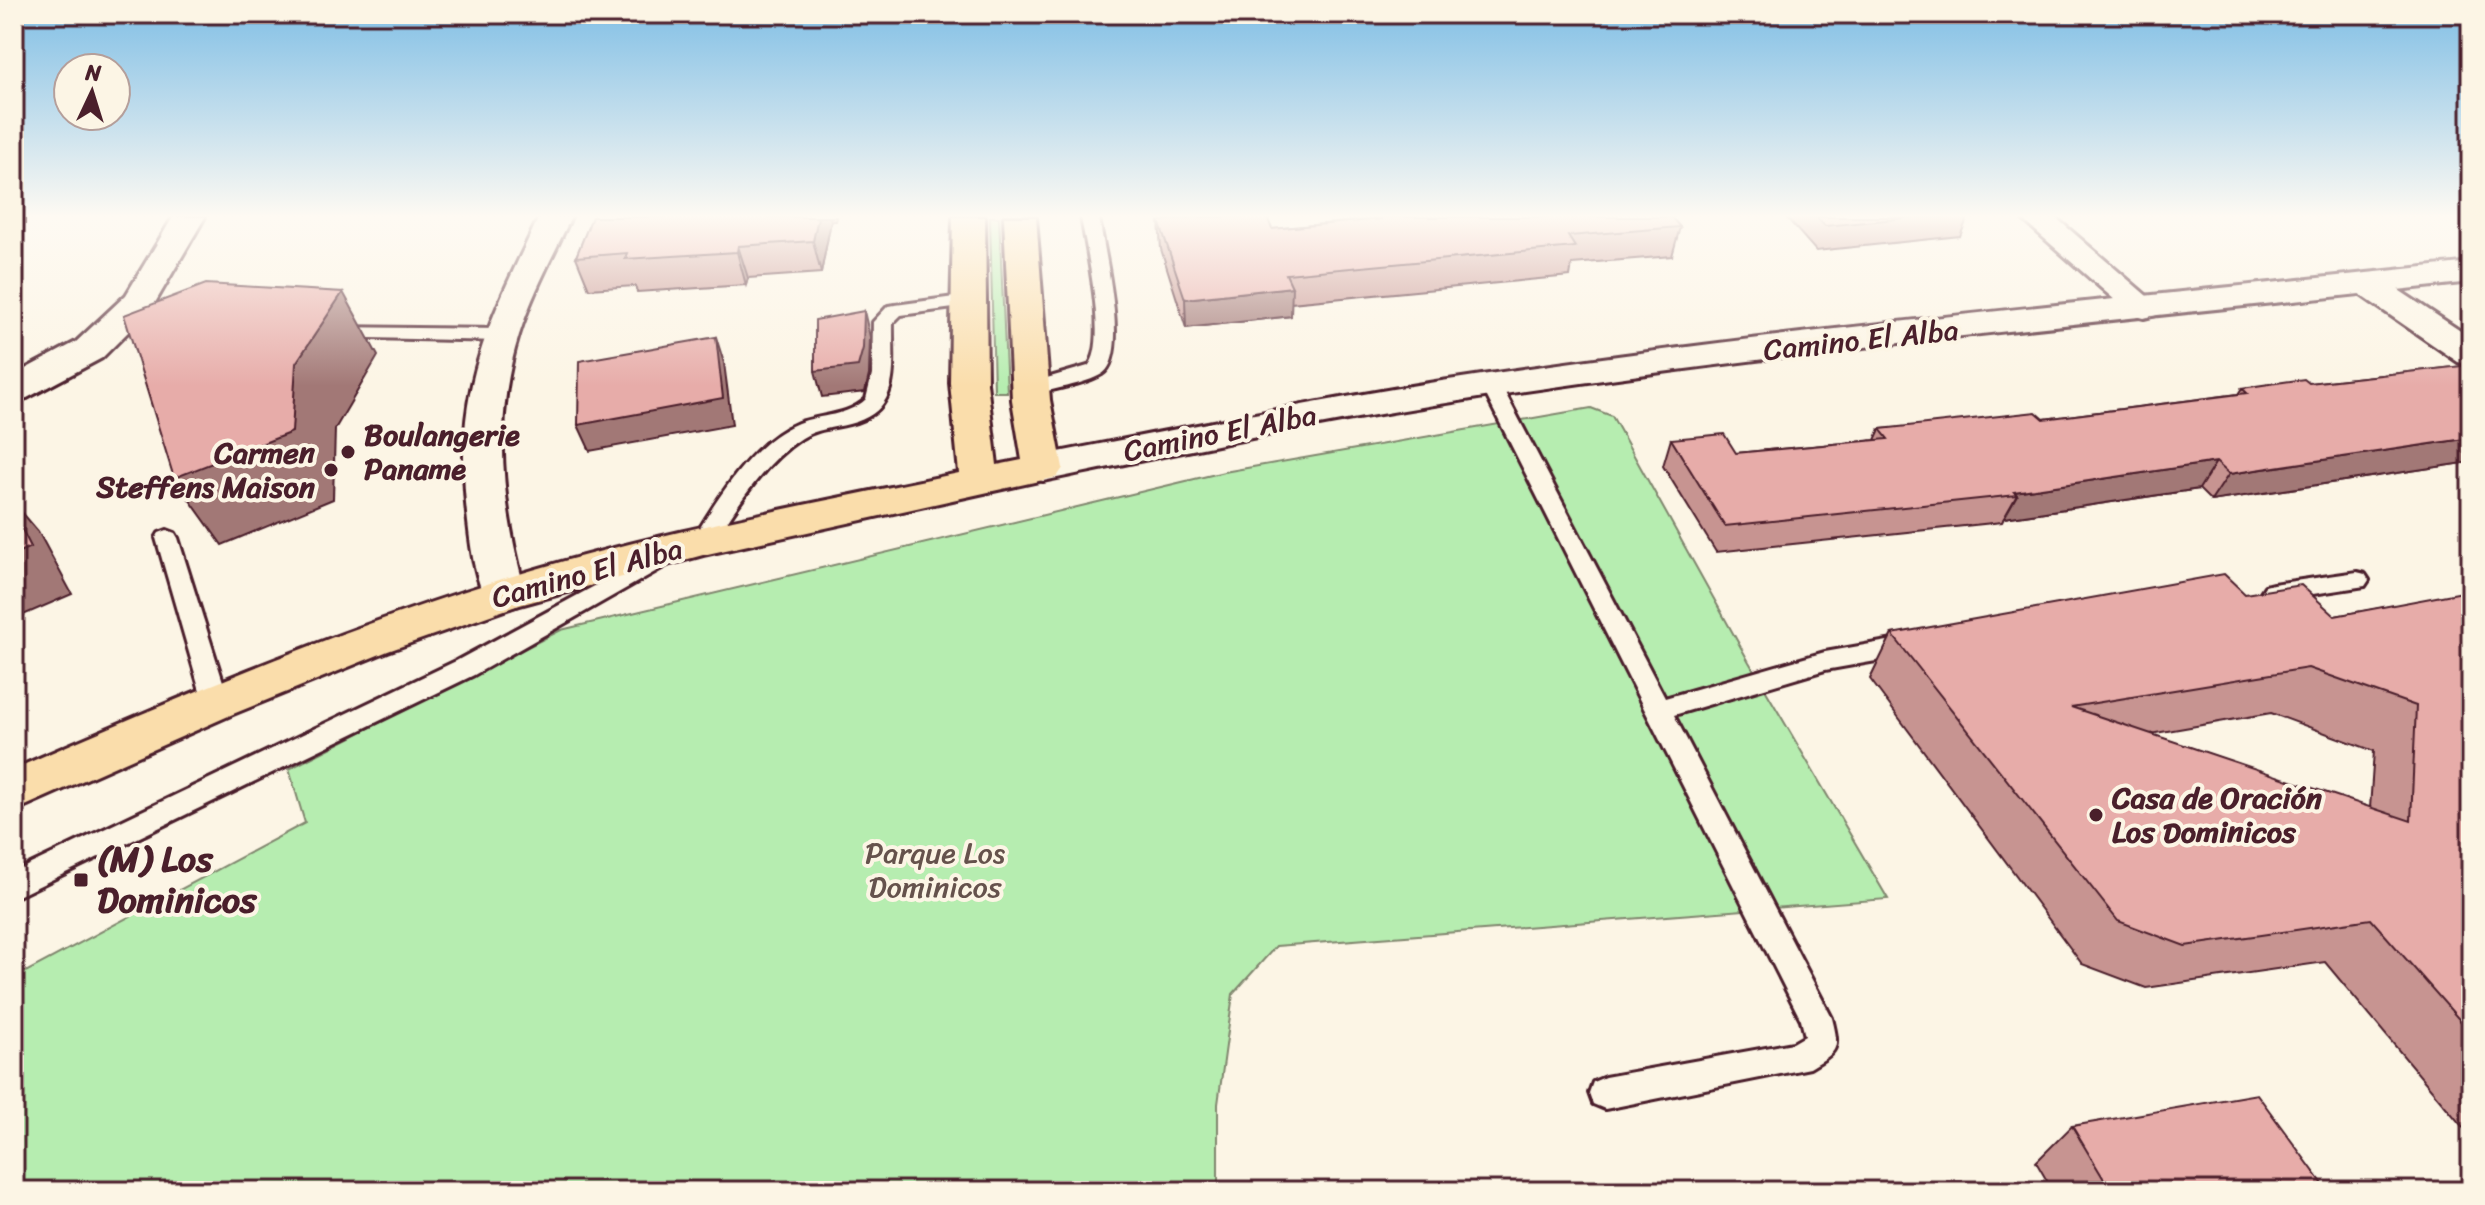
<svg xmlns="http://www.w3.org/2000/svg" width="2485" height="1205" font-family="Sriracha,sans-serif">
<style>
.green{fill:#b6edb0;stroke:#80866e;stroke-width:2}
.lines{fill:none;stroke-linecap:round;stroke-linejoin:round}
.lane-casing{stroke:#4a1f2b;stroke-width:6}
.street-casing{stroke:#4a1f2b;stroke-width:6}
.secondary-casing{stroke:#4a1f2b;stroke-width:6}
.primary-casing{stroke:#4a1f2b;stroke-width:6}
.lane{fill:#fcf5e5;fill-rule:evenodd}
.street{fill:#fcf5e5;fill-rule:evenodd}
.secondary{fill:#fcf5e5;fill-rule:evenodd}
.primary{fill:#faddab;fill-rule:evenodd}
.wall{fill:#c79491;stroke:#4a1f2b;stroke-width:2;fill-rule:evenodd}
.shaded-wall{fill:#a27876;stroke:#4a1f2b;stroke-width:2}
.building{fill:#e7aca9;stroke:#4a1f2b;stroke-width:2;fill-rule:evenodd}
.poi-dot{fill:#4a1f2b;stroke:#fcf5e5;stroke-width:3}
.labels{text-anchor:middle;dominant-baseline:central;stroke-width:8;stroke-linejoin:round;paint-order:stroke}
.street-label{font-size:30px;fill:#4a1f2b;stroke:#fcf5e5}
.poi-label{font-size:30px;font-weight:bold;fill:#4a1f2b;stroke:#fcf5e5;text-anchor:start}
.park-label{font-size:30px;fill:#65524c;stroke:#fcf5e5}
.near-poi-label{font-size:36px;font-weight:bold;fill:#4a1f2b;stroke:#fcf5e5;text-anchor:start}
</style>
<rect width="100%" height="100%" fill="#fcf5e5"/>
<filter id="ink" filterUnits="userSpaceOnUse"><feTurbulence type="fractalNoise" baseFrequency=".0125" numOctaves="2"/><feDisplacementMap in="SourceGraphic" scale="16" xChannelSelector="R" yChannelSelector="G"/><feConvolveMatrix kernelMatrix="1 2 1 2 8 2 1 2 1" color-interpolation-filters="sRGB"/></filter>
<g filter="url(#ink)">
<g class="green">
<path d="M990,217H999L1007,392H994Z"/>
<path d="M1591,408L1612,416L1749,662L1888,899L1276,946L1233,994L1218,1104V1191H14V978L305,823L289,769L561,630L1224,472Z"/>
</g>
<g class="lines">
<g class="lane-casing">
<g id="lane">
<path d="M1081,217H1099C1103,248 1131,356 1102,374C1086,384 1049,390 1030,395L1023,393L1020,389L1023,385L1088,366C1109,345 1086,247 1081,217Z"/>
<path d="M969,295L976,297L978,301L976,305L901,315L893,323C892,367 903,411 849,424C833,428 816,429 802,438C762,464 736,508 711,546H695L692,541C717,500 751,442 798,423C821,414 847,417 866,399L872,375L873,322L888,306Z"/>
<path d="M332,327L502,329L512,335L502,341L325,337L322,333Z"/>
<path d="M1491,379L1501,385L1665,698L1825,652L1916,636L1925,639L1928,645L1925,651L1916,654L1825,670L1674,715L1832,1018C1840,1050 1838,1051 1810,1068L1605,1109L1593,1104L1589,1093L1593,1082L1605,1077L1793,1043L1805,1036L1801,1020L1481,385Z"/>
<path d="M167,530L175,533L178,538L229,701L225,708L216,711L207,708L203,701L156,538L159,533Z"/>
<path d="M661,550L669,552L673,558L669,564L474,675L14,898V872L456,661Z"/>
<path d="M2357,572L2365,574L2369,580L2365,586L2273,600L2265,598L2261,592L2265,586L2273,584Z"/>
</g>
</g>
<g class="street-casing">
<g id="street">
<path d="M173,217H205L152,308L102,358L27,398L14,401V375L76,342L126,295Z"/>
<path d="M539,217H571C553,256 532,294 519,335C492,421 502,508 526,594L519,605L504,609L489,605C475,581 471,549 468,522C452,393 485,329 539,217Z"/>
<path d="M2020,217H2055L2161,308L2156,315L2144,318L2132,315Z"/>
<path d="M2367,274L2379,277L2471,338V365L2458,362L2355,291L2350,284L2355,277Z"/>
</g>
</g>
<g class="secondary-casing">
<path id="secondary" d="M2471,262V282C2125,320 1778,350 1434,405C1303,426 1173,454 1043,481L1029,477L1023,468L1029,459L1043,455C1173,430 1303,403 1435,382C1778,329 2126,299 2471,262Z"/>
</g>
<g class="primary-casing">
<path id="primary" d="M953,217H985L987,383L997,465L1022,460L1012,400L1004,217H1036L1050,400L1063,468L1057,477L703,555L516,606L388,651L233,714L14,811V769C170,701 325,635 487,584C641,535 801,506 959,473L950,383Z"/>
</g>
<use href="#lane" class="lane"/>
<use href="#street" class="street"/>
<use href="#secondary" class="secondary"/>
<use href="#primary" class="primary"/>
</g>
<g class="wall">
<path d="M592,217H837L836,221H831L821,273L748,278L746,285L637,292L635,286L589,289L576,257Z"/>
<path d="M1375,217H1671L1680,227L1672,256L1572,264L1570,276L1291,303V316L1186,328L1161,249L1159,221L1272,229L1375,219Z"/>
<path d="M1786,217H1968L1960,236L1816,251Z"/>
<path d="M2471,365V462L2211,501L2199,489L2004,518L2002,522L1716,552L1663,466L1671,439L1736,453L1875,440L1880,429L2044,419L2238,394L2242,388L2309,383Z"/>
<path d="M2471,592V1137L2325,962L2146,988L2082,964L1870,679L1892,634L2245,594L2335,616ZM2271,713L2374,751L2370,808L2150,734Z"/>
<path d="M2072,1126L2328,1191H2053L2036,1162Z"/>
</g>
<g class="shaded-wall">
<path d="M818,217H830L831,221L821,273L813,241Z"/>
<path d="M738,246L748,278L746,285L737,252Z"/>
<path d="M1292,287L1291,316L1186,328L1185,299Z"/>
<path d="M343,292L378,356L335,429L333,499L222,545L174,478L296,363Z"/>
<path d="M864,311L870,337L869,375L865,392L822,397L815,371Z"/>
<path d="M716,337L724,363L732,425L590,451L578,425Z"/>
<path d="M2471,438V462L2211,501L2229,474Z"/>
<path d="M2216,462L2199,489L2004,518L2017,495L2014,492Z"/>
<path d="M14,503L38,531L72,594L14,619Z"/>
</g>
<g class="building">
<path d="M592,217H818L813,241L738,246L737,252L625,259L627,253L576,257Z"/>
<path d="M1196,217H1267L1272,229L1381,219V217H1671L1680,227L1568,236L1575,247L1286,274L1292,287L1185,299L1159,221Z"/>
<path d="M1816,217H1916L1825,226Z"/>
<path d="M206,284L343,292L296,363L292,432L174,478L124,315Z"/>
<path d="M864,311L863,348L858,366L815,371V320Z"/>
<path d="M716,337L723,398L578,425L579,361Z"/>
<path d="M2471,365V438L2229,474L2216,462L2014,492L2017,495L1725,526L1671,439L1724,434L1736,453L1888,439L1880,429L2036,412L2044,419L2247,393L2242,388L2304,379L2309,383Z"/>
<path d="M14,514L31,547L14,554Z"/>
<path d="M2224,574L2245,594L2301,585L2335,616L2468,591L2471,592V1033L2371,919L2185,946L2118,921L1892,634ZM2308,668L2416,706L2411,821L2071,707Z"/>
<path d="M2257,1094L2328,1191H2111L2072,1126Z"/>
</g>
</g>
<linearGradient id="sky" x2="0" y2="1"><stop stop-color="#7fbee5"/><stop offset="0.56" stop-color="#fefaf3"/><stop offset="1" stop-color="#fefaf3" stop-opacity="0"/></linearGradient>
<rect width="2485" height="386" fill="url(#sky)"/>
<g class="poi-dot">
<circle cx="348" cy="452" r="8"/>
<circle cx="331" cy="470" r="8"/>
<circle cx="2096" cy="815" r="8"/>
<rect x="73" y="872" width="16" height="16" rx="4"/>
</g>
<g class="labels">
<g class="street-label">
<text transform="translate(1861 340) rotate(-6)">Camino El Alba</text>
<text transform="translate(1220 433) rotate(-11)">Camino El Alba</text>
<text transform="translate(587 573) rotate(-15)">Camino El Alba</text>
</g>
<g class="poi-label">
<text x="364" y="435">Boulangerie<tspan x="364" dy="34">Paname</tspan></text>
<text x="315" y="453" text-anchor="end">Carmen<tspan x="315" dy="34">Steffens Maison</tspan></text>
<text x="2112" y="798">Casa de Oración<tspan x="2112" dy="34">Los Dominicos</tspan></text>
</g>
<g class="park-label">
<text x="935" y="853">Parque Los<tspan x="935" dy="34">Dominicos</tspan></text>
</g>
<g class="near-poi-label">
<text x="97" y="859">(M) Los<tspan x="97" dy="41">Dominicos</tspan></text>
</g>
</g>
<rect width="2485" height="1205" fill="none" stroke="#fcf5e5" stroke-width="48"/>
<rect x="24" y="24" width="2437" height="1157" fill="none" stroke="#4a1f2b" stroke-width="3" filter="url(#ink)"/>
<g transform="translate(92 92) rotate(4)"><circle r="38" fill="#fcf5e5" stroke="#b59f9b" stroke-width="2"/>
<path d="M0-6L14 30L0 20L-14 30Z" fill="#4a1f2b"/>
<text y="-12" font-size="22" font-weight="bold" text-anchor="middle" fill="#4a1f2b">N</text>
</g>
</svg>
